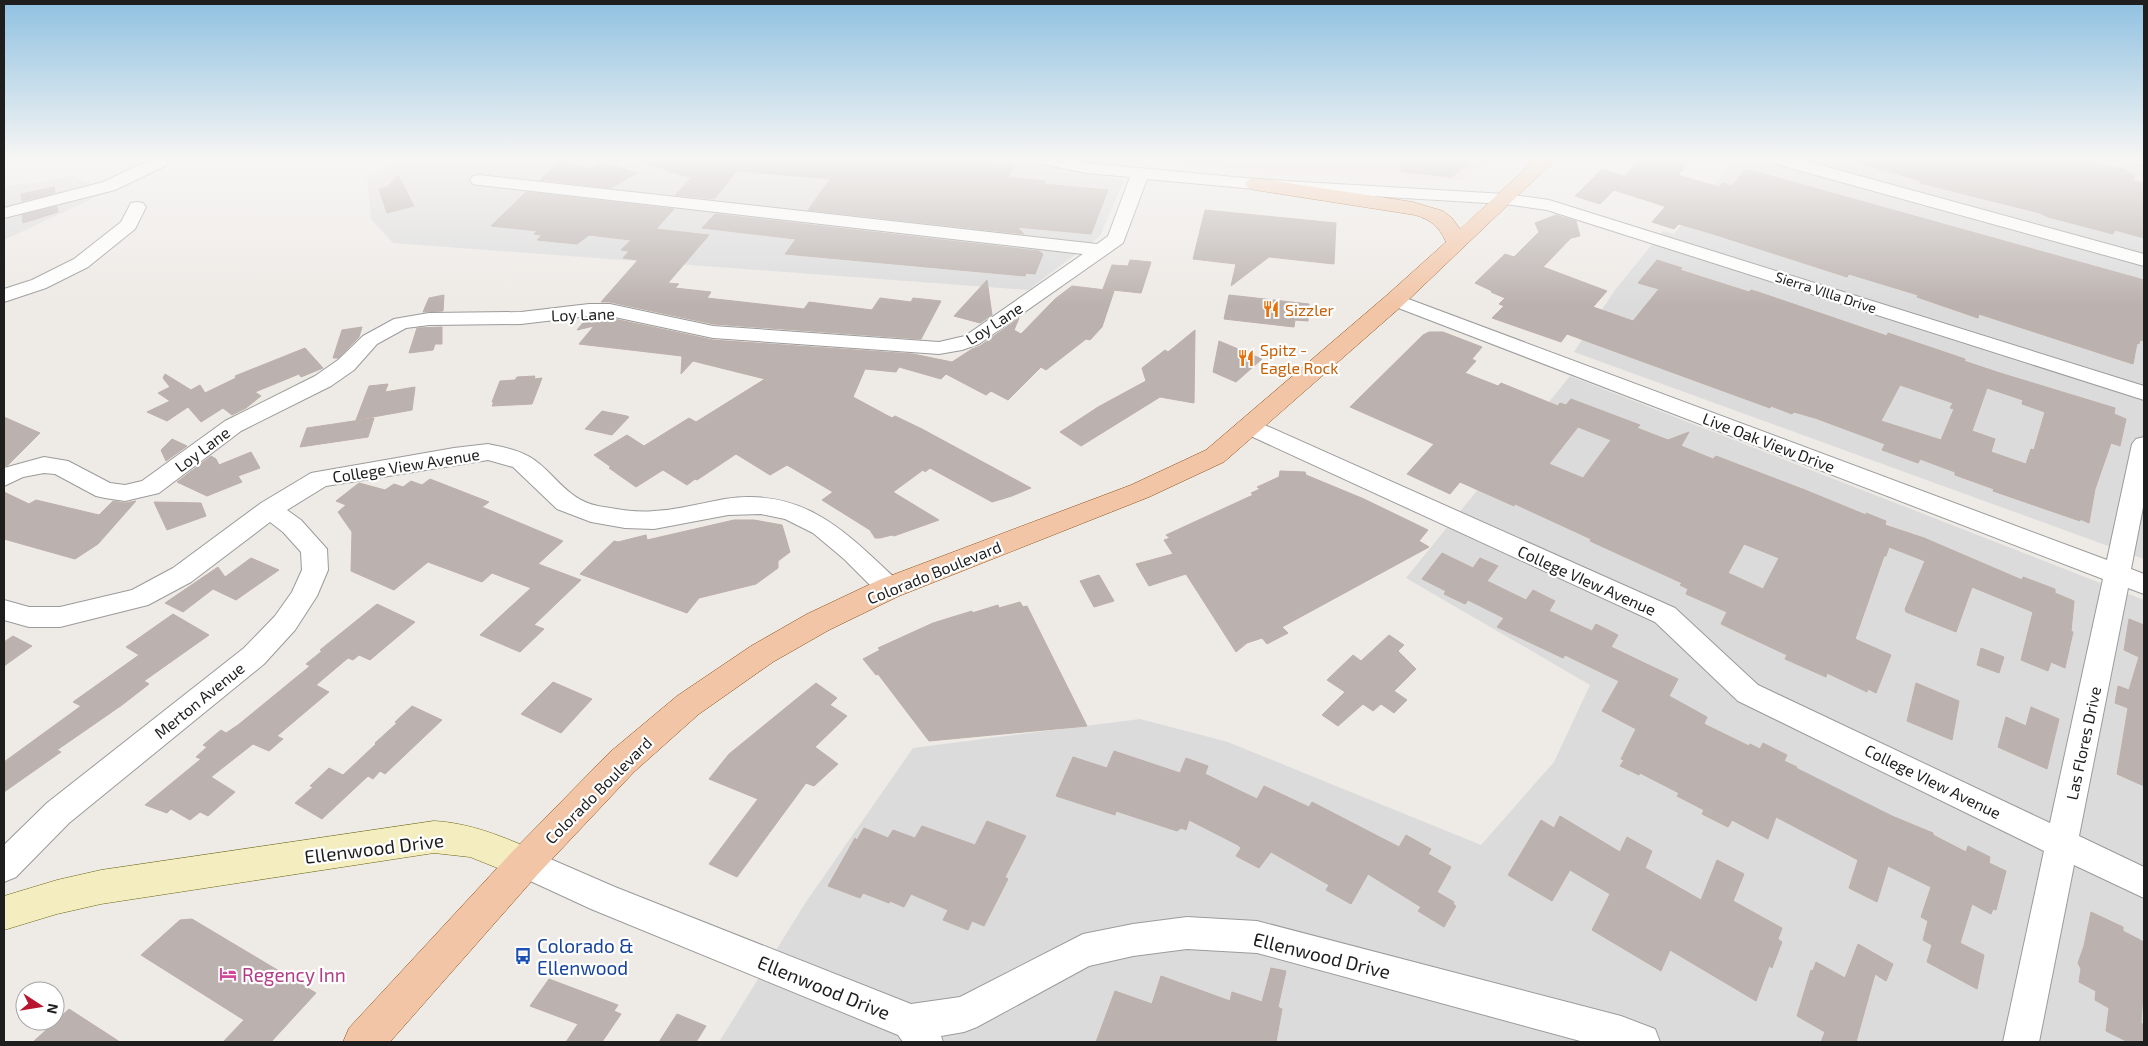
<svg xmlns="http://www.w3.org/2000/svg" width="2148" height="1046" font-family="'Exo 2',sans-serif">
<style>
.residential{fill:#dcdbdc}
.commercial{fill:#edd7d9}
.building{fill:#bbb2af;stroke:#beafa9;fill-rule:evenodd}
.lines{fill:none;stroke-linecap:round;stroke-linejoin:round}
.street-casing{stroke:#9b9b9b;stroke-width:2}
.secondary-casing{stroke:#6a6511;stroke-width:1}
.primary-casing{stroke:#894d10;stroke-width:1}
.street{fill:#fff;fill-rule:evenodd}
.secondary{fill:#f3edbf;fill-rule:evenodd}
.primary{fill:#f2c5a7;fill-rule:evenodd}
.labels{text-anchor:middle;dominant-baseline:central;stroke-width:4.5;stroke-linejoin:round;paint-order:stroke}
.far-street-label{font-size:14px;fill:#1e1e1e;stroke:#fff}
.food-label{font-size:16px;fill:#c56008;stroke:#fff;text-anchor:start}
.street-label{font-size:16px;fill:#1e1e1e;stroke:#fff}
.near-street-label{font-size:19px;fill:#1e1e1e;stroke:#fff}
.near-transit-label{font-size:19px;fill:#164399;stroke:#fff;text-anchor:start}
.near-hotel-label{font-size:19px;fill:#b23c85;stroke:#fff;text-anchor:start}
</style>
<rect width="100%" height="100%" fill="#eeeae6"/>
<g class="residential">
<path d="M405,159H1021L1064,172L1124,180L1100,236L1028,290L393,243L371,219L367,177Z"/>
<path d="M1734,159H2144V559L1574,352L1615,290L1663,231L1674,234Z"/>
<path d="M73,176L107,192L4,240V186L36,183Z"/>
<path d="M1570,376L2144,600V1042H719L806,902L913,748L1140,719L1228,742L1481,845L1554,762L1590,685L1406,578Z"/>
</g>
<path class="commercial" d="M1143,159H1489L1463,180L1302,175Z"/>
<g class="building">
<path d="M644,159H960L1014,166L1008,177L1045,181L1044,184L1108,190L1091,234L1017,227L1024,234L808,210L830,179L737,171L714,199L675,195L691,178L644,163Z"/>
<path d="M1401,159H1474L1452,177L1401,172Z"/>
<path d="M1640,159H1692L1678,175L1719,187L1722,183L1732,186L1746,169L2144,280V341L2140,340L2139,344L2137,343L2133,364L1979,314L1978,318L1917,297L1918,295L1849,274L1847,277L1713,234L1679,224L1674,229L1652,222L1665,207L1664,206L1614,190L1600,204L1575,196L1602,169L1624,176Z"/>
<path d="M1862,159H2076L2127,170V172L2135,174L2133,181L2144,183V238L2115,230L2113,234L2048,217L2040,213L1920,183L1921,181L1861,164Z"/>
<path d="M562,160L591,169L600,164L611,167L614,165L637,173L611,188L540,180Z"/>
<path d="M398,175L414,206L387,213L379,189L388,187Z"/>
<path d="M54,187L55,193L22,201L21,194Z"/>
<path d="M526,192L674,209L656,229L709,235L668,283L679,284L675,288L711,292L707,298L804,309L809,302L872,310L880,298L911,302L913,298L941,301L921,339L713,324L610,302H601L638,260L623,258L629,251L621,250L631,240L589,235L577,244L537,240L542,235L534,234L537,231L491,226Z"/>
<path d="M57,206L58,212L23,223L22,215Z"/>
<path d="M1205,210L1336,223L1334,264L1269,257L1231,286L1236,264L1193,259Z"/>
<path d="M715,214L1039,251L1043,254L1035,274L1026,273L1025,276L785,254L796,239L702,228Z"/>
<path d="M1556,215L1576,221L1580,236L1571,238L1543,267L1607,291L1593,307L1633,321L1659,289L1638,283L1657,260L1682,268L1680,270L1749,292L1751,290L1758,292L1887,336L1888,333L1965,359L1964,361L2000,373L2115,408L2114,414L2126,419L2120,446L2111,443L2095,489L2089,523L2080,519V521L1993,491L1994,489L1955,475V472L1920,459L1918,463L1882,450L1885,444L1815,418L1794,412L1792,414L1771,406L1770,408L1567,334L1561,342L1492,318L1504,306L1499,304L1505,298L1491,292L1492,291L1475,283L1505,254L1514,257L1539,232L1535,223ZM1900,385L1953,403L1950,408L1954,409L1941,440L1881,421ZM1987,388L2023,400L2022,404L2045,412L2034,450L2031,449L2026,464L1991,452L1995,439L1972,431Z"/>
<path d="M1130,260L1151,262L1141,293L1103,289L1112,265L1128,266Z"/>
<path d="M987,280L992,315L980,323L954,316Z"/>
<path d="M1072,286L1114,291L1102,327L1090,340L1086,339L1046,370L1041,367L1008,400L991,391L986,395L946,374L941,379L899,367L896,372L865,369L853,397L892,418L895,416L922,429L1031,488L1012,496L992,502L930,468L925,472L923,470L893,492L939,520L894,536L892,535L880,538H875L870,530L822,500L833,492L787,465L770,475L736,454L697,480L695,479L687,485L663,470L636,487L609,468L611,467L594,455L627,435L644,446L689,418L696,422L765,379L693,361L681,374L682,356L579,344L594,326L577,330L587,318H610L713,340L913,354L952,362L972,349L980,346L1019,318L1014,330L1021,334L1055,299Z"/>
<path d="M444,295L443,311L423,312L429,298Z"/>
<path d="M1229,295L1309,304L1308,321L1295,320L1294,327L1224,319Z"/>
<path d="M362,327L359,337L338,358H333L342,330Z"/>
<path d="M442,327V344H435L433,350L409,353L417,328Z"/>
<path d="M1195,330L1194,403L1160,397L1081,446L1060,432L1098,407L1146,381L1142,368L1165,350L1168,352Z"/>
<path d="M1429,332H1443L1482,347L1472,359L1476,361L1465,373L1498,386L1501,383L1558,406L1560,403L1566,405L1571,399L1640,425L1637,428L1668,440L1689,432L1681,446L1713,459L1716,456L1805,490L1866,515V513L1886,521L1885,525L1924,538L2022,580L2023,577L2055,589V593L2074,601L2071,631L2073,632L2065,668L2051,662L2048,671L2021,660L2033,612L1972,587L1956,632L1906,612L1905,609L1925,561L1889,547L1886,556H1884L1855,639L1891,655L1876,693L1868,689L1867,692L1827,673L1826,677L1785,659L1787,655L1721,624L1727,612L1686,594L1688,589L1680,585L1682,583L1590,541L1591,539L1515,504L1514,506L1460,482L1450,494L1407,474L1434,444L1350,407L1423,335ZM1578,427L1611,440L1583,478L1549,464ZM1744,544L1779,558L1763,589L1728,573Z"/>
<path d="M1219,341L1262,359L1236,382L1213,372Z"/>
<path d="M305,348L323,368L301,377L299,374L255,392L261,396L246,408L232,415L223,408L201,422L188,407L167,421L147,412L170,401L158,393L170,387L163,378L165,374L191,390L200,385L205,393L236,378L235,376Z"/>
<path d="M535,376L534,379L542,378L532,404L492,406L494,402H492L500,381L515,380L517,377Z"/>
<path d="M388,384L385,392L415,387L412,410L356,420L369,386Z"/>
<path d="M602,411L627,416L629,417L612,435L585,429Z"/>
<path d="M4,417L40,433L8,465L4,466Z"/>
<path d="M374,418L368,437L300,447L307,428Z"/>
<path d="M172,439L187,446L166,461L161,450Z"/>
<path d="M251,452L260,468L238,476L242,482L207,496L177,482L211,456L216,459L219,465Z"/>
<path d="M1280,471L1305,472L1306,475L1364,499L1428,530L1419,541L1429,547L1282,627L1288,633L1267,644L1262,638L1247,643L1236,652L1186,574L1149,586L1136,564L1173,554L1164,540L1170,538L1166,535L1253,495L1251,493L1260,489L1257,487L1279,477Z"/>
<path d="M430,479L489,502L482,507L563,541L538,564L581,580L534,625L544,629L520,652L480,635L531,588L492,573L482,582L428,562L394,590L351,571L352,532L338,512L346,505L336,501L359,483L385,490L394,484L403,487L411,481L422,485Z"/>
<path d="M4,492L29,504L36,500L99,515L113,501L125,503L136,501L98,544L75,559L4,539Z"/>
<path d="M154,502L201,503L206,516L167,530Z"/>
<path d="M734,520H754L782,525L790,552L778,561V568L756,584L699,598L687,613L580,574L614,541L618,542L646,535L647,540Z"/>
<path d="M1442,553L1473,568L1480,558L1498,566L1487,581L1526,600L1533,590L1555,601L1549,611L1592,631L1596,624L1618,635L1611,647L1678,679L1669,696L1707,717L1704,724L1749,746L1750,744L1760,749L1763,743L1787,755L1784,761L1797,767L1796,768L1892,816L1933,833V835L1966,852L1968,846L1990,857L1989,863L2006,871L1996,910L1993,909L1991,914L1972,904L1960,943L1984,955L1977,989L1927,962L1932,945L1923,940L1928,921L1921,917L1931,887L1888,866L1877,902L1849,888L1858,860L1776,817L1768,839L1732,820L1728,827L1702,814L1704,810L1677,796L1679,793L1640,773L1639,775L1620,766L1624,760L1621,759L1636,729L1602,711L1619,681L1565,655L1563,658L1497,627L1504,618L1468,600L1465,604L1444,594L1446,591L1422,579Z"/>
<path d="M251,558L279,570L236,600L213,589L183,612L165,603L218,567L225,577Z"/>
<path d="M1099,575L1114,601L1094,607L1080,581Z"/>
<path d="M1020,602L1023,607L1027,606L1087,726L929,741L878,674L876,675L863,659L880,650L878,648L933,623L972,611V613L998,605L999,608Z"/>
<path d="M377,604L415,622L370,660L359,655L353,660L348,658L316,685L329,692L277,736L283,739L269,751L253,744L211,777L235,792L208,816L200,812L190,820L171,809L167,813L145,805L201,759L196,757L207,747L203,745L221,730L226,733L238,725L310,666L306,664L322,651L320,650Z"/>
<path d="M173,614L209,635L144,681L149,684L122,705L57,750L61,752L4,792V762L81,706L73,702L139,655L126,647Z"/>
<path d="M2129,619L2144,625V786L2117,774L2128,708L2115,703L2118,686L2129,690L2139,657L2124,650Z"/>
<path d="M1389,635L1404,645L1398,651L1416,669L1394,691L1407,700L1394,713L1381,704L1373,711L1363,704L1338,726L1322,715L1345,692L1327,680L1353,655L1361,661Z"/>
<path d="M13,636L32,646L4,666V642Z"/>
<path d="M1981,648L2004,657L1999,673L1977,665Z"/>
<path d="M553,682L592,699L561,733L521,714Z"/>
<path d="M816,683L837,698L830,705L847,716L815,747L838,764L814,786L806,783L737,877L709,864L758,799L709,779L729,754Z"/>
<path d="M1916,683L1959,701L1952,740L1907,721Z"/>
<path d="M412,706L442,720L385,774L380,771L373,779L368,776L322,819L295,803L313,787L310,786L329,768L343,775L376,744L375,743L397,723L395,722Z"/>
<path d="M2031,707L2059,719L2047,769L1998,747L2006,717L2026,726Z"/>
<path d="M1114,751L1180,773L1186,758L1208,766L1205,774L1257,799L1264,786L1309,807L1312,802L1399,847L1406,835L1431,849L1428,854L1451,867L1437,892L1454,902L1453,904L1456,906L1444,927L1418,911L1421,907L1368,874L1351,904L1326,890L1329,885L1271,852L1259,868L1236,856L1241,848L1238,845L1189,820L1186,830L1181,828L1177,831L1116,811L1115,815L1056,796L1073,757L1107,768Z"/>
<path d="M1560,816L1620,852L1627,837L1652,851L1645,868L1701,900L1717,860L1744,874L1733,901L1782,928L1778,939L1782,942L1772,968L1769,966L1756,1001L1670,950L1661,971L1592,930L1610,894L1570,870L1552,901L1508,875L1541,820L1554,828Z"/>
<path d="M987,821L1026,836L1005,877L1008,879L984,926L972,921L968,930L943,920L948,910L911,894L904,907L890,901L889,903L863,893L860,898L828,886L855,838L857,840L864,828L888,838L893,830L915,838L922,826L975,845Z"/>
<path d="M2091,912L2123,927V931L2144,942V979L2141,1023L2144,1025L2143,1042H2128L2106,1031L2109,1008L2095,1000L2096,991L2079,982L2081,969L2078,963L2084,946Z"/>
<path d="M192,919L316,993L271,1042H223L244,1020L141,955L180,920Z"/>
<path d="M1858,944L1893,964L1886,981L1875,974L1856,1042H1821L1825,1032L1797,1016L1811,970L1813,971L1816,962L1845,978Z"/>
<path d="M1271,968L1286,971L1278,1007L1282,1009L1276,1042H1096L1115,991L1152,1004L1161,976L1230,1001L1232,992L1262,1002Z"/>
<path d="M549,979L618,1005L614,1011L621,1014L602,1042H566L578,1024L530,1006Z"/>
<path d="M69,1009L120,1042H33Z"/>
<path d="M677,1014L706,1026L696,1042H659Z"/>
</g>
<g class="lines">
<g class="street-casing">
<g id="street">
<path d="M152,159H173L171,163L115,190L4,218V208L103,182Z"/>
<path d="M1035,159H1067L1086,163L1255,179L1505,194L1549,200L2144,386V400L1547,210L1505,204L1255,189L1147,179L1123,243L979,344L962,350L939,354L713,338L610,316H589L521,324L429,325L406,328L377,344L354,370L331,386L241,431L159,493L125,501L105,498L96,496L55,474L44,473L23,477L4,486V468L44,457L68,461L110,483L125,485L142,481L225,421L315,376L338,360L363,336L394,319L429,313L521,312L589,304H610L713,326L939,342L965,336L1083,254L479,185L473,184L470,180L473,176L479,175L1097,244L1108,236L1130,177L1086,173L1037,163Z"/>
<path d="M1771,159H1798L2144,254V266L1773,163Z"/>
<path d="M2128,159H2144V166L2130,163Z"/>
<path d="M137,202L143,203L146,207L135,229L88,267L46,288L4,302V289L32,280L74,259L121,222L131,203Z"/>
<path d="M1395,294L2107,560L2132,444L2136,439L2144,437V502L2131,569L2144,574V594L2128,588L2079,836L2144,867V898L2074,865L2039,1042H2003L2044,851L1738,701L1655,622L1242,432L1239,427L1242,422L1250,420L1258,422L1675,608L1758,685L2050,823L2103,579L1388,304L1385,300L1388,296Z"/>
<path d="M488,444C501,447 516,449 528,456C554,470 564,499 598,506C616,509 636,513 654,511C678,510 702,503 725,499C804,487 846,532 898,581L902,588L898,595L889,598L880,595L844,559L813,533L785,519L761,514L728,515L654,529L625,528L591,522L557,509L513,467L488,460L326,486L287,510L301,520L327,549L328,570L317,596L295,630L264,664L69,823L16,877L4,882V845L47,803L244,648L275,616L292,592L302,570L301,552L283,532L270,522L191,582L148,605L60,627H29L4,620V600L29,607H60L132,590L173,568L261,503L311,473L454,448Z"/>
<path d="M525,848L615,887L911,1004L960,997L1083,934L1133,924L1187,917L1257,921L1621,1016L1655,1029L1660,1042H1584L1257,953L1187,949L1133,956L1089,966L977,1027L964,1032L941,1036L943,1042H903L898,1035L591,909L513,873L509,863L513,853Z"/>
</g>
</g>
<g class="secondary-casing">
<path id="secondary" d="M434,821C471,823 504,837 538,852L543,863L538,874L525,879L470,857L434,853L101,904L57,914L4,930V896L57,880L101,870Z"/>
</g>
<g class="primary-casing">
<path id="primary" d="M1536,159H1556L1403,305L1224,462L1149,497L899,596L829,630L773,662L699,714L634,772L538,874L390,1042H343L349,1028L512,852L610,752L677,696L751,646L807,614L879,580L1131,485L1206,450L1387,295L1446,242C1439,226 1431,220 1415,215L1255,190L1248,188L1245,184L1248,180L1255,178L1413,202L1443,211L1452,218L1460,229Z"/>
</g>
<use href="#street" class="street"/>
<use href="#secondary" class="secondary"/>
<use href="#primary" class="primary"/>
</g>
<linearGradient id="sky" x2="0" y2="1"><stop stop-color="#8fc1e1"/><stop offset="0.52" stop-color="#f7f6f4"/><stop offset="1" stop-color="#f7f6f4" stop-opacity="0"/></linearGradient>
<rect width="2148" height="305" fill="url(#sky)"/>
<defs>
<g id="restaurant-bare" transform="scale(1.35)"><path d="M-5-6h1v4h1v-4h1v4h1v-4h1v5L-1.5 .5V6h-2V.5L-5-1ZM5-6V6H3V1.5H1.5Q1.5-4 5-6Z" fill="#e8710a" stroke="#fff" stroke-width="2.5" paint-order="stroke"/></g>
<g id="bus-bare" transform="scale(1.35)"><path d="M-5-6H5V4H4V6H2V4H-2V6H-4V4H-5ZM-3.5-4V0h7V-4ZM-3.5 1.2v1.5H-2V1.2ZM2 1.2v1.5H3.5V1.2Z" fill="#1a4fb4" stroke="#fff" stroke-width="2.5" paint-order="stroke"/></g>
<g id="hotel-bare" transform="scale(1.35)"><path d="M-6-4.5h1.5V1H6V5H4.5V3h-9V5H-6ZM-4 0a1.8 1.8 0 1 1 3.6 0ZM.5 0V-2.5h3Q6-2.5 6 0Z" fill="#d1479c" stroke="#fff" stroke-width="2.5" paint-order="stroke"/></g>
</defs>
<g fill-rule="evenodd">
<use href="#restaurant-bare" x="1271" y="309"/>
<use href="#restaurant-bare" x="1246" y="358"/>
<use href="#bus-bare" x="523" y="956"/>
<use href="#hotel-bare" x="228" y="974"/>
</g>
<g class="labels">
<g class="far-street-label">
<text transform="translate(1826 292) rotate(18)">Sierra VIlla Drive</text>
</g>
<g class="food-label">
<text x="1285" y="309">Sizzler</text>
<text x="1260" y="349">Spitz -<tspan x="1260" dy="18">Eagle Rock</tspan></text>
</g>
<g class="street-label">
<text transform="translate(583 314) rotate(-2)">Loy Lane</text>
<text transform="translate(994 323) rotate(-33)">Loy Lane</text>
<text transform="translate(1769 442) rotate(21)">Live Oak View Drive</text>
<text transform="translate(202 449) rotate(-37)">Loy Lane</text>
<text transform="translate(406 465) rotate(-9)">College View Avenue</text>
<text transform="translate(934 572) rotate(-22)">Colorado Boulevard</text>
<text transform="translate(1587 580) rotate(24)">College VIew Avenue</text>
<text transform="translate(199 700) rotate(-39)">Merton Avenue</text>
<text transform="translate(2083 743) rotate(-78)">Las Flores Drive</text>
<text transform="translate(1933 781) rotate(26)">College VIew Avenue</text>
<text transform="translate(598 790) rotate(-45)">Colorado Boulevard</text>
</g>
<g class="near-street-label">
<text transform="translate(374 848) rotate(-7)">Ellenwood Drive</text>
<text transform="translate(1322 955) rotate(14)">Ellenwood Drive</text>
<text transform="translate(824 987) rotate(22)">Ellenwood Drive</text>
</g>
<g class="near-transit-label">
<text x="537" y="945">Colorado &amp;<tspan x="537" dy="22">Ellenwood</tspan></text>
</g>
<g class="near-hotel-label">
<text x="242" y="974">Regency Inn</text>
</g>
</g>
<rect width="2148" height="1046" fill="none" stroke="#1e1e1e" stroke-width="10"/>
<g transform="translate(40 1006) rotate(102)"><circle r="24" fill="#ffffff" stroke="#a5a5a5"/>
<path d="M0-4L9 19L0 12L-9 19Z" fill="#b81530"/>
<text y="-8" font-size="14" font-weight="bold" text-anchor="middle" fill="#1e1e1e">N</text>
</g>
</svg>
